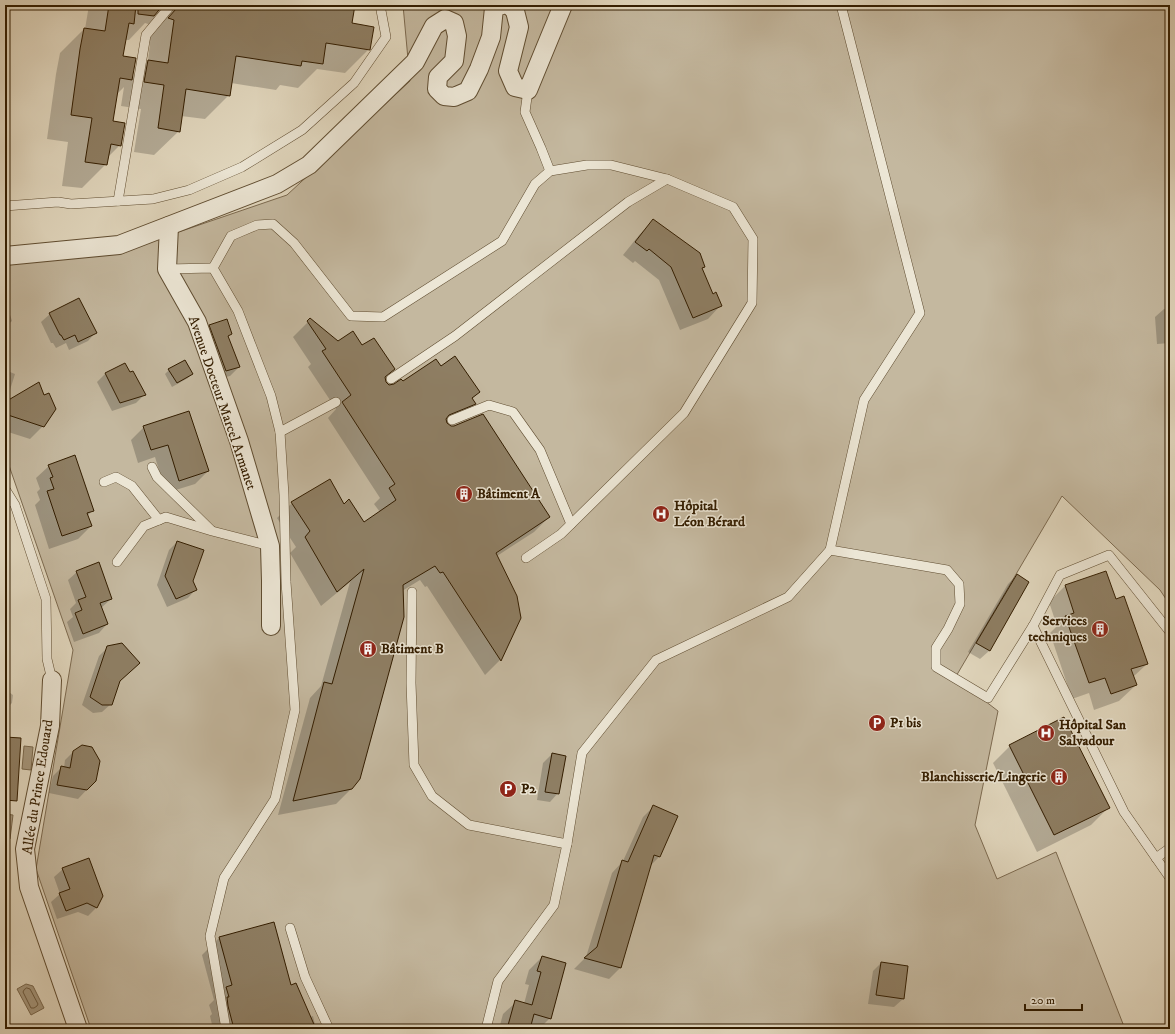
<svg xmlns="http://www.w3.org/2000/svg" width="1175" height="1034" font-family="'IM FELL DW Pica',serif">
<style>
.green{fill:#c4b89f;stroke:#7c6a50}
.water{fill:#a6987e;stroke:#78674c}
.shadow{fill:#0003;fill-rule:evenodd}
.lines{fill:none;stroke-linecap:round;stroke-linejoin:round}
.shore{stroke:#6c5a3f;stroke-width:1}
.building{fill:#8e7e63;stroke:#331d00}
.lane-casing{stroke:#5f4c30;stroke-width:10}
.street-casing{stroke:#5f4c30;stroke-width:20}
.lane{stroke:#ece6d5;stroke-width:9}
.street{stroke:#ece6d5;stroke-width:18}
.labels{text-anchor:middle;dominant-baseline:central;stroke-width:3;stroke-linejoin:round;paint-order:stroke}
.street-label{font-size:14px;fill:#331d00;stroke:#ece6d5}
.poi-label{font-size:14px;font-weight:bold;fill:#331d00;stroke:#ece6d5;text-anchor:start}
</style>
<rect width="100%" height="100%" fill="#e2d8bf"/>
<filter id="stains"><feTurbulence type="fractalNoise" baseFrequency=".005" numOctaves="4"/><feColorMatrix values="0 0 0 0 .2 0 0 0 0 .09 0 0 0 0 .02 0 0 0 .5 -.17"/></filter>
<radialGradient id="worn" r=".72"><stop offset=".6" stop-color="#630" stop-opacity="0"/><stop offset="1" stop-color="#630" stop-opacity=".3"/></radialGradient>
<path class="green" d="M403,5H1170V605L1160,590L1062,496L955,678L998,711L975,825L997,879L1056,852L1125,1029H91L36,869L73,650L5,454V263L120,252L287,195L410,81Z"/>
<g class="water">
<path d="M24,746L33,747L31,770L22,769Z"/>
<path d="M5,814L13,815L10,839L5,838Z"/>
<path d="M26,984L33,986L44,1008L31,1015L17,989Z"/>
</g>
<g class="shadow">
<path d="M89,5H354L351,24L369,49L345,73L317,69L298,88L280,85L276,90L231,83L229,95L205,119L181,116L179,131L154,155L134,152L141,109L121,106L124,87L117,94L112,122L120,145L107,158L106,164L82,188L62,186L68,142L47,139L56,74L60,53L84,29H85ZM145,23L151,25L145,43H150L148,61L132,77L122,57L125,40H129Z"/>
<path d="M653,221L701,269L713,295L720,306L708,319L680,330L659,280L635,261L633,263L623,255L640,234Z"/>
<path d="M5,299L12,321L5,327Z"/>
<path d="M1170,308V343L1157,344L1155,317L1164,309Z"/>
<path d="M50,314L96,332L88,341L69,350L66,343L56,348L53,343H51L41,322Z"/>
<path d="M310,320L338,342L362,347L394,369L385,378V382L388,386L402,382L440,367L479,392L472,399L475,404L460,418L447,424L549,517L534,532L497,556L520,618L500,660L485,675L427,586L425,587L420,580L402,591L351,789L336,804L278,815L310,698L321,686L350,582L321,606L290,553L296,547L277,518L292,503L344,506L363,524L380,512L374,504L380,498L328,418L336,409L308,367L311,364L293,337Z"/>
<path d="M210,326L231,334L228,337L239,367L230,376L217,379L201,335Z"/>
<path d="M5,370L15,374L9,393L5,397Z"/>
<path d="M169,370L192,374L188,378L172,387L165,374Z"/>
<path d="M105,374L144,395L136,403L112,411L97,382Z"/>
<path d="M5,403L43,426L30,439L5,431Z"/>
<path d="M144,427L208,471L195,484L166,493L155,457L138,463L131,440Z"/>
<path d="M49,466L92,511L87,516L91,526L78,539L49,549L35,505L40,500L37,492L40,489L36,478Z"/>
<path d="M5,512L7,515L9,527L8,540L5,545Z"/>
<path d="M177,542L192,581L196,589L188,598L167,607L157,585L169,550Z"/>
<path d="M77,572L111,599L101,608L107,624L99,633L74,642L67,622L73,617L70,609L76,603L68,580Z"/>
<path d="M1017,575L1028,582L989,651L980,659L968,652L1008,584Z"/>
<path d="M1065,586L1115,600L1147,664L1133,677L1136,685L1119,701L1094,710L1089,693L1072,699L1050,633L1057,626L1049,602Z"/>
<path d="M108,647L139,663L119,682L111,704L102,712L93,713L82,705L99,656Z"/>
<path d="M5,687L6,690L13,695L12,703L5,710Z"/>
<path d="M1010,746L1108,808L1091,825L1037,852L993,763Z"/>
<path d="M74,751L95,781L78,799L49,793L53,776L61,768H64L65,760Z"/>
<path d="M552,754L558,793L550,802L537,800L543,763Z"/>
<path d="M654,806L659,857L649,867L620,968L609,979L574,969L586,957L612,873L623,861L643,817Z"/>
<path d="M63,869L102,896L96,908L88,916L78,912L57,919L51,902L60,894L54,877Z"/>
<path d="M273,924L290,986L310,1017L313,1016L316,1029H213L210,1016L212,1014L209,1005L214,1000L202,955L219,938Z"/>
<path d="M542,957L550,1018L539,1029H499L503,1014L516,1002L524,1004L529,985L525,984L529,970Z"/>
<path d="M881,963L907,967L903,999L894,1007L868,1004L873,971Z"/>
</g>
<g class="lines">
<path class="shore" d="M27,988L30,989L38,1004L37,1006L34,1008H31L23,992L24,990Z"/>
</g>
<g class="building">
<path d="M109,5H136L134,24L129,23L123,56L136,58L132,80L120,78L113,121L125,123L121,146L111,144L107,165L85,162L92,118L71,115L80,49L84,28L105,31Z"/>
<path d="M138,5H163L154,16L138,14Z"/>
<path d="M177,5H355L352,23L374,27L370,50L326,43L323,64L302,61L301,66L236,56L230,96L186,89L180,132L158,128L164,85L144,82L148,60L168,63L174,20L168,18L176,9Z"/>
<path d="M653,219L700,253L705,267L702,268L713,294L716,292L722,306L693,318L671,267L649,249L647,251L635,242Z"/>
<path d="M79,298L97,333L78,342L75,335L64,340L61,335H60L49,313Z"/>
<path d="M310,318L338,341L353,331L362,345L374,338L395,369L385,377L386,382L389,385L394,384L401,379L403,381L436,359L441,366L455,356L480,392L472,398L476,404L449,415L446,419L447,423L451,426H454L483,414L550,517L496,553L517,596L521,618L501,661L443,572L440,573L435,566L403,585L404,617L360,779L352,789L293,801L324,682L332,684L364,569L337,592L305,537L310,531L291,502L330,479L344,504L349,499L364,522L396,500L389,488L395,484L342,402L351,395L322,351L326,349L307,321Z"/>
<path d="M227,319L232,334L228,336L240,367L226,371L209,325Z"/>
<path d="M185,360L193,374L177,383L168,369Z"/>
<path d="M125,363L130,372L133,371L146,395L120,403L105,373Z"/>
<path d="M39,382L44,395L49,393L56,409L44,427L5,414V402Z"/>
<path d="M189,411L209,471L179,481L168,445L151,450L143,426Z"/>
<path d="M75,455L94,511L87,513L92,526L62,536L47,491L54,489L50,478L53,477L48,465Z"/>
<path d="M177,541L204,550L193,581L197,590L176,599L165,576Z"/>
<path d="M99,562L112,599L100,603L108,624L83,634L75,613L82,610L78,600L86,597L76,571Z"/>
<path d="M1106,571L1116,599L1124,596L1148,664L1131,669L1137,685L1111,694L1105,678L1089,683L1065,616L1074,613L1065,585Z"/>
<path d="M1017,574L1029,582L990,651L976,643Z"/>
<path d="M122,643L140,663L120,681L112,705H102L90,697L107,646Z"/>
<path d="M1064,717L1110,808L1054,835L1009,745Z"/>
<path d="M5,737L21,738L17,801L5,800Z"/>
<path d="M82,745L92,747L100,761L96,781L87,790L57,785L61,766L70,768L73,751Z"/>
<path d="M552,753L566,756L559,794L545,792Z"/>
<path d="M653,805L678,816L660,857L654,855L621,968L584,958L597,947L622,860L628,862Z"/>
<path d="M89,858L103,896L97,908L87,903L66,911L59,893L70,889L62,868Z"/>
<path d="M274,922L291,985L296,983L316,1029H234L228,1006L227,997H229L226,987L232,985L219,937Z"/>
<path d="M542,956L566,963L551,1019L534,1014L530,1029H507L515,1000L532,1005L541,972L537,971Z"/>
<path d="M881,962L908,966L904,999L876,995Z"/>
</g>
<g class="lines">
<g class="lane-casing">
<g id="lane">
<path d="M528,90L525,112L541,148L550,171"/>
<path d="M118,201L146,35L171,5"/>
<path d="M5,206L58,202L71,204L153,199L189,190L242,167L302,130L354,83L386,37L380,5"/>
<path d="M213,268L231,236L257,225L273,224L294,243L351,316L383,317L502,241L535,184L550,171L587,165H611L667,179L733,207L753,239L752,303L684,413L561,534L526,558"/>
<path d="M167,269L213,268L238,311L271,396L280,432L284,495L286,582L295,710L275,799L224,878L210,936L226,1029"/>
<path d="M391,379L455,336L628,202L667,179"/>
<path d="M452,420L489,405L513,412L540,450L571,524"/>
<path d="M280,432L336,402"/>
<path d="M152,467L157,477L211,530"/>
<path d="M104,482L116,477L132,486L159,520"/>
<path d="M5,489L15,505L46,599L47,659L52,680"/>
<path d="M830,550L947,570L959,584L960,604L948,629L936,648V667L988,698L1033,626"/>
<path d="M117,562L144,526L166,517L212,531L270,546"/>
<path d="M412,592L411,683L414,765L432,796L469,825L567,844L582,753L656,660L788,597L830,550L864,400L920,313L841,5"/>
<path d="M1170,632L1109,555L1060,575L1033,626L1124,812L1170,878"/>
<path d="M1156,858L1170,848"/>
<path d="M290,928L305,977L329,1029"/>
<path d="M486,1029L498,981L554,905L567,844"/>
</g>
</g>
<g class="street-casing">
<g id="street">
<path d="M509,5L515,11L519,27L508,71L515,87L528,90L563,5"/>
<path d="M169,226L167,269L197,322L239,441L270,546L271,581V626"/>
<path d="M5,256L119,245L277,184L309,165L415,62L434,26L445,19L454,23L457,36L454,61L438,77L437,89L444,96L454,97L468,91L479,69L491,37L494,8L502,5"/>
<path d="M52,680L50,726L25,849L29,887L78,1029"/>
</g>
</g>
<use href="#lane" class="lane"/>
<use href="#street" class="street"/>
</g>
<defs>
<g id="building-disc" transform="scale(0.9)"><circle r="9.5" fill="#8f2418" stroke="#ece6d5"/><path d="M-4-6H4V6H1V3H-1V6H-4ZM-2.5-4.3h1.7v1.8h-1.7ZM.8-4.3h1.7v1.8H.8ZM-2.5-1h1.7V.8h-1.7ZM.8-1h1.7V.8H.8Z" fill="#fff"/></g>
<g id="hospital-disc" transform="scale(0.9)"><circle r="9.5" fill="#8f2418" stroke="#ece6d5"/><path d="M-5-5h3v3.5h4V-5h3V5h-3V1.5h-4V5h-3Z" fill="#fff"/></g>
<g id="parking-disc" transform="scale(0.9)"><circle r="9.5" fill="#8f2418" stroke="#ece6d5"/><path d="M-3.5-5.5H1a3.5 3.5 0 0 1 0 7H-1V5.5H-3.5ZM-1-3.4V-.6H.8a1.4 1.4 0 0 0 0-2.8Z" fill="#fff"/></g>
</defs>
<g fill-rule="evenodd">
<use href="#building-disc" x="464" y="494"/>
<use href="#hospital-disc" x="661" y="514"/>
<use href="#building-disc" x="1100" y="629"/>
<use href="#building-disc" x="368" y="649"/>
<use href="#parking-disc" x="877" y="723"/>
<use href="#hospital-disc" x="1046" y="733"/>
<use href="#building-disc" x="1059" y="777"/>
<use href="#parking-disc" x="508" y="789"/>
</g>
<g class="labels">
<g class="street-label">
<text transform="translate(222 403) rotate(71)">Avenue Docteur Marcel Armanet</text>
<text transform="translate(38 787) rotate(-81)">Allée du Prince Edouard</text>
</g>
<g class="poi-label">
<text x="477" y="494">Bâtiment A</text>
<text x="674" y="506">Hôpital<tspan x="674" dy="16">Léon Bérard</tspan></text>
<text x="1087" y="621" text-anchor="end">Services<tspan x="1087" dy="16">techniques</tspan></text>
<text x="381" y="649">Bâtiment B</text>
<text x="890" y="723">P1 bis</text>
<text x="1059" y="725">Hôpital San<tspan x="1059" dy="16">Salvadour</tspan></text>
<text x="1046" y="777" text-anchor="end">Blanchisserie/Lingerie</text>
<text x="521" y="789">P2</text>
</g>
</g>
<rect width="1175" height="1034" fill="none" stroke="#e2d8bf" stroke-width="20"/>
<rect x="6" y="6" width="1163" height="1022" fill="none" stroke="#331d00" stroke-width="2"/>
<rect x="10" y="10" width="1155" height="1014" fill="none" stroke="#331d00"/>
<path d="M1025 1004v6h57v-6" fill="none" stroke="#331d00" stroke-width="2"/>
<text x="1031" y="1004" font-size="12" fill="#331d00" stroke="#ece6d5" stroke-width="3" paint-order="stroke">20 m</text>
<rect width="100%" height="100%" filter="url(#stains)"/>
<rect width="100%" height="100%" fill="url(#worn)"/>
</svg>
